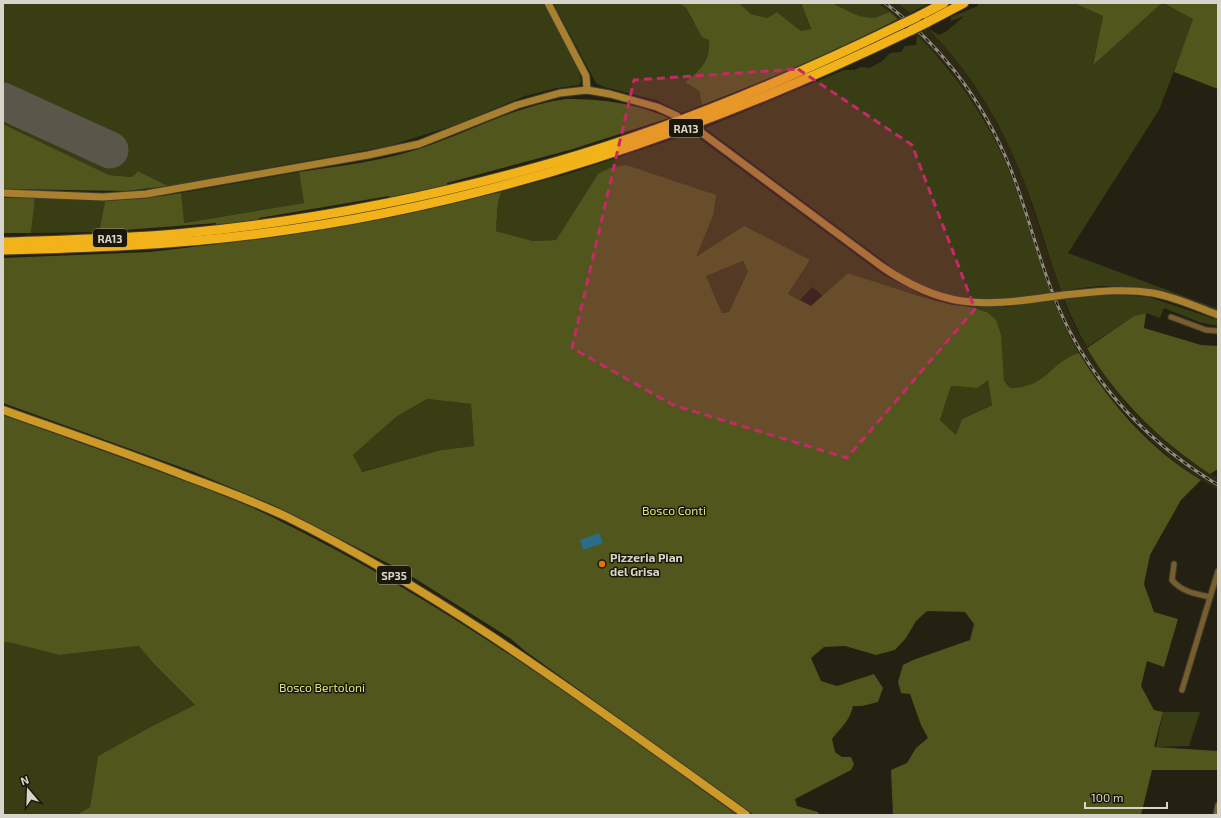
<svg xmlns="http://www.w3.org/2000/svg" width="1221" height="818" font-family="'Exo 2',sans-serif">
<style>
.built{fill:#302a14}
.green{fill:#393d14}
.forest{fill:#51561c;fill-rule:evenodd}
.water{fill:#296d89}
.lines{fill:none;stroke-linecap:round;stroke-linejoin:round}
.runway{stroke:#5a5649;stroke-width:37}
.street-casing{stroke:#413d30;stroke-width:7}
.secondary-casing{stroke:#413d30;stroke-width:9}
.primary-casing{stroke:#413d30;stroke-width:10}
.highway-casing{stroke:#413d30;stroke-width:11}
.street{stroke:#775e2e;stroke-width:5}
.secondary{stroke:#a8802e;stroke-width:7}
.primary{stroke:#ce9a27;stroke-width:8}
.highway{stroke:#f1b21a;stroke-width:9}
.rail-casing{stroke:#8f8c80;stroke-width:3}
.rail{stroke:#1b1709;stroke-width:1.5;stroke-dasharray:4.5;stroke-linecap:butt}
.secondary-bridge-casing{stroke:#413d30;stroke-width:9;stroke-linecap:butt}
.highway-bridge-casing{stroke:#413d30;stroke-width:11;stroke-linecap:butt}
.secondary-bridge{stroke:#a8802e;stroke-width:7}
.highway-bridge{stroke:#f1b21a;stroke-width:9}
.marked{fill:#c42b66;fill-opacity:0.2;stroke:#c42b66;stroke-width:3;stroke-dasharray:8 5;stroke-linejoin:round}
.food-dot{fill:#e8710a;stroke:#1b1709;stroke-width:1.5}
.labels{text-anchor:middle;dominant-baseline:central;stroke-width:3;stroke-linejoin:round;paint-order:stroke}
.shield{fill:#1b1709;stroke:#9f9c91;stroke-width:1}
.shield-label{font-size:11px;font-weight:bold;fill:#d7d5cb}
.park-label{font-size:12px;fill:#dce87f;stroke:#1b1709}
.poi-label{font-size:12px;font-weight:bold;fill:#d7d5cb;stroke:#1b1709;text-anchor:start}
</style>
<rect width="100%" height="100%" fill="#242012"/>
<path class="built" d="M878,3H897L910,13L945,46L979,90L1017,160L1063,299L1075,327L1095,361L1112,386L1131,409L1153,430L1190,461L1218,478V490L1184,470L1154,444L1109,398L1075,345L1053,300L1008,170L983,117L948,67L917,35Z"/>
<g class="green">
<path d="M3,3H543C552,19 581,67 581,82L579,85L557,88L525,96L455,125L389,146L168,186L138,171L132,177L109,175L3,124Z"/>
<path d="M553,3H678L686,8L692,20L709,40C710,62 701,69 685,82L699,91L702,105L682,113L656,100L604,87L596,83Z"/>
<path d="M739,3H801L811,30L801,31L777,12L767,18L751,14Z"/>
<path d="M832,3H878L890,12L874,18L859,16Z"/>
<path d="M897,3H930L910,13Z"/>
<path d="M978,3H1074L1103,16L1093,64L1162,3L1194,19L1159,110L1068,253L1218,309V311C1162,290 1124,279 1063,291L1065,299L1106,294L1149,297L1218,320V326L1199,322L1164,308L1160,318L1146,313L1134,316L1087,347C1063,306 1052,263 1037,218C1014,147 981,81 927,28L939,35L947,31L964,16L951,21V17L978,6Z"/>
<path d="M917,35C956,74 987,118 1008,169C1033,230 1045,295 1079,353C1049,362 1049,387 1010,388L1004,381L1001,358L1002,347L987,312L970,307H1006L1050,301L1048,293C1026,296 1002,302 980,300C955,299 931,290 909,280L705,128L844,70H854L861,67L869,68L881,62L890,53L901,52L905,46L916,45Z"/>
<path d="M692,133L882,274L922,295L938,301L922,297L848,273L823,296L812,287L800,300L788,294L810,260L695,258L713,216L598,174L556,240L533,241L496,231L498,203L501,192L568,174Z"/>
<path d="M299,172L305,203L183,223L181,193Z"/>
<path d="M35,198L105,201L99,232L31,233Z"/>
<path d="M743,261L748,271L729,312L722,313L706,276Z"/>
<path d="M988,380L993,404L962,419L956,435L940,420L951,386L978,388Z"/>
<path d="M427,399L471,404L474,446L441,450L361,472L353,455L396,417Z"/>
<path d="M3,642L12,643L59,655L139,646L153,663L195,705L152,726L98,756L90,807L76,815H3Z"/>
<path d="M1163,712H1200L1189,746L1156,747Z"/>
</g>
<g class="forest">
<path d="M678,3H739L751,14L767,18L777,12L801,31L811,29L801,3H832L859,16L874,18L890,12L898,19C834,52 769,79 702,105L699,91L685,82C701,69 710,62 709,40L702,37L686,8Z"/>
<path d="M1074,3H1162L1093,65L1103,16Z"/>
<path d="M1163,3H1218V89L1174,72L1193,19Z"/>
<path d="M566,99C603,99 635,103 669,118L573,149L447,183L451,203L501,192L498,203L496,231L533,241L556,240L598,174L610,168L626,165L716,195L713,216L696,257L744,226L810,260L788,294L811,306L848,273L922,297L953,305L970,307L987,312L996,320L1001,335L1004,381L1010,388C1049,387 1049,362 1079,353C1108,401 1151,451 1201,480L1181,500L1150,555L1144,584L1154,612L1178,619L1164,667L1147,661L1141,686L1154,710L1163,712L1154,747L1218,751V770H1152L1141,815H893L891,770L907,763L916,748L928,738L921,725L910,694L901,693L898,682L903,665L913,660L970,640L974,624L965,612L927,611L916,621L906,638L895,650L876,655L845,646L824,647L811,658L821,681L837,686L874,674L883,688L878,702L862,706H853C850,721 841,727 832,739L835,752L842,757H851L854,764L851,770L795,799L797,806L818,812L819,815H754L525,651L511,639L403,571L273,505L194,472L3,403V258L150,252L218,244L216,223L99,232L105,201L162,196L181,193L184,223L304,203L299,172C340,166 382,161 422,148C470,132 515,106 566,99ZM389,196L393,217L262,239L259,218ZM743,261L748,271L729,312L722,313L706,276ZM988,380L992,405L962,419L956,435L940,420L951,386L978,388ZM427,399L471,404L474,446L441,450L362,472L353,455L396,417Z"/>
<path d="M3,124L109,175L132,177L138,171L168,186L127,191L3,189Z"/>
<path d="M3,198H35L31,233H3Z"/>
<path d="M1146,313L1144,328L1201,345L1218,346V469L1210,474C1160,441 1117,399 1087,348L1134,316Z"/>
<path d="M3,415C57,434 112,454 166,474C201,487 238,500 272,517C438,598 588,706 737,815H76L90,807L98,756L152,726L195,705L153,663L139,646L59,655L12,643L3,642Z"/>
</g>
<path class="water" d="M599,533L603,543L583,550L580,540Z"/>
<g class="lines">
<path class="runway" d="M3,101L110,150"/>
<g class="street-casing">
<g id="street">
<path d="M1171,317L1206,330L1218,331"/>
<path d="M1174,564L1172,580C1182,592 1196,594 1210,597"/>
<path d="M1182,690L1218,571"/>
<path d="M1216,815L1218,805"/>
</g>
</g>
<g class="secondary-casing">
<g id="secondary">
<path d="M548,3L586,76L587,90"/>
<path d="M698,130L881,266C942,308 979,307 1049,297"/>
<path d="M3,193L103,197L146,194L368,155L419,144L517,105L560,93L587,90L610,94L657,107L677,116"/>
<path d="M1064,295C1094,292 1123,288 1153,293C1175,297 1197,307 1218,315"/>
</g>
</g>
<g class="primary-casing">
<path id="primary" d="M3,410C65,432 127,453 188,477C221,489 255,502 287,517C451,598 597,709 746,815"/>
</g>
<g class="highway-casing">
<g id="highway">
<path d="M917,17L944,3"/>
<path d="M926,23L964,3"/>
<path d="M3,242C61,240 119,239 176,234C305,222 434,197 558,161C677,127 791,78 902,24"/>
<path d="M3,250C89,248 173,245 258,234C488,205 704,131 912,30"/>
</g>
</g>
<use href="#street" class="street"/>
<use href="#secondary" class="secondary"/>
<use href="#primary" class="primary"/>
<use href="#highway" class="highway"/>
<g class="rail-casing">
<path id="rail" d="M885,3C946,49 990,111 1016,183C1033,231 1045,282 1068,328C1102,394 1155,447 1218,485"/>
</g>
<use href="#rail" class="rail"/>
<g class="secondary-bridge-casing">
<path id="secondary-bridge" d="M1049,297L1064,295"/>
</g>
<g class="highway-bridge-casing">
<g id="highway-bridge">
<path d="M902,24L917,17"/>
<path d="M912,30L926,23"/>
</g>
</g>
<use href="#secondary-bridge" class="secondary-bridge"/>
<use href="#highway-bridge" class="highway-bridge"/>
</g>
<path class="marked" d="M798,69L912,145L975,309L847,458L673,405L572,348L634,80Z"/>
<circle class="food-dot" cx="602" cy="564" r="4"/>
<g class="labels">
<g class="shield">
<rect x="669" y="119" width="34" height="18" rx="3"/>
<rect x="93" y="229" width="34" height="18" rx="3"/>
<rect x="377" y="566" width="34" height="18" rx="3"/>
</g>
<g class="shield-label">
<text x="686" y="128">RA13</text>
<text x="110" y="238">RA13</text>
<text x="394" y="575">SP35</text>
</g>
<g class="park-label">
<text x="674" y="510">Bosco Conti</text>
<text x="322" y="687">Bosco Bertoloni</text>
</g>
<g class="poi-label">
<text x="610" y="557">Pizzeria Pian<tspan x="610" dy="14">del Grisa</tspan></text>
</g>
</g>
<rect width="1221" height="818" fill="none" stroke="#d7d5cb" stroke-width="8"/>
<g transform="translate(28 790) rotate(341)" stroke="#1b1709" stroke-width="3" paint-order="stroke">
<path d="M0-3L7 15L0 10L-7 15Z" fill="#d7d5cb"/>
<text y="-6" font-size="11" font-weight="bold" text-anchor="middle" fill="#d7d5cb">N</text>
</g>
<path d="M1085 802v6h82v-6" fill="none" stroke="#d7d5cb" stroke-width="2"/>
<text x="1091" y="802" font-size="12" fill="#d7d5cb" stroke="#1b1709" stroke-width="3" paint-order="stroke">100 m</text>
</svg>
